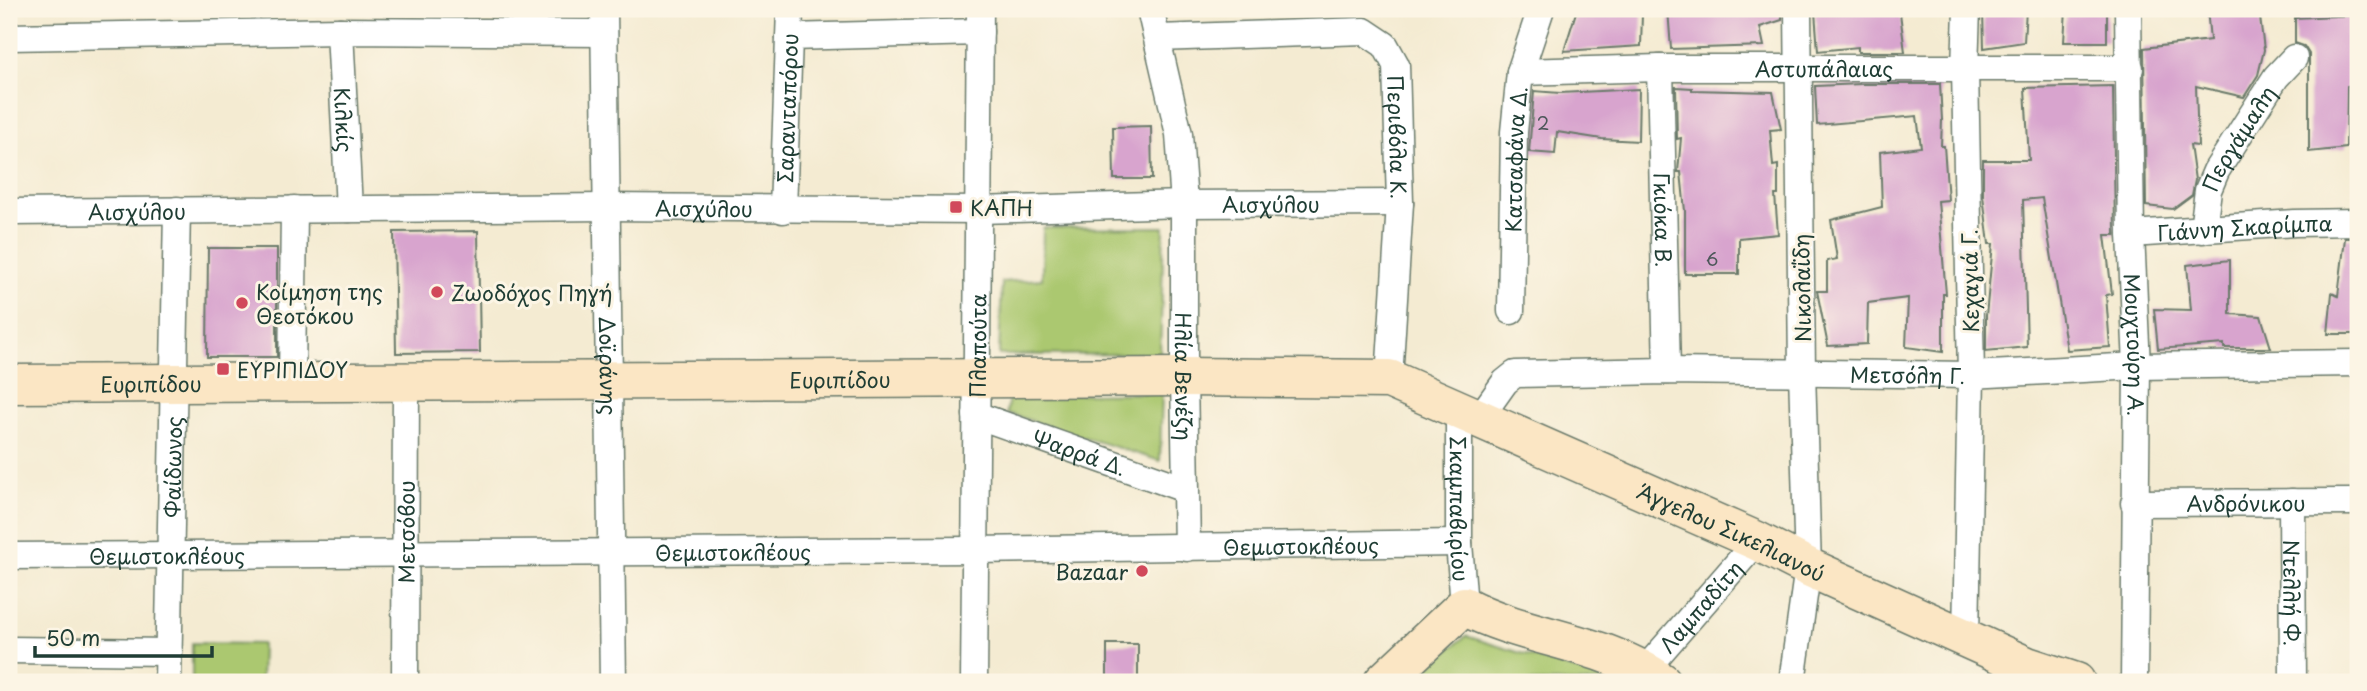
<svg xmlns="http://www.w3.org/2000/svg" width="2367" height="691" font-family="'Playpen Sans',sans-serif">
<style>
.green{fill:#abc86f;stroke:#658252;stroke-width:2}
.building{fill:#d8a4ce}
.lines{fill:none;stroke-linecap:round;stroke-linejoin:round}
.street-casing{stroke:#6a7a6b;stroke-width:29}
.secondary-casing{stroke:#6a7a6b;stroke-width:41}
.street{stroke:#fff;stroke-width:26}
.secondary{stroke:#fbe6c4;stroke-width:38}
.poi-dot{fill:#d1495b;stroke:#fcf5e5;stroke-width:2.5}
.labels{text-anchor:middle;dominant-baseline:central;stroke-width:6;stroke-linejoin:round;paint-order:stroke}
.number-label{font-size:18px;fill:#4d575a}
.street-label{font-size:21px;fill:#1f3d34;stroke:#fcf5e5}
.poi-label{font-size:21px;fill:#1f3d34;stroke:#fcf5e5;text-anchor:start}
</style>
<rect width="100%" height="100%" fill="#fcf5e5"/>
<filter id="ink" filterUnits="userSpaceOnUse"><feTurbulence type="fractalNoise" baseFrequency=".0143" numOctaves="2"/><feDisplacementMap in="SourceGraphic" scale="14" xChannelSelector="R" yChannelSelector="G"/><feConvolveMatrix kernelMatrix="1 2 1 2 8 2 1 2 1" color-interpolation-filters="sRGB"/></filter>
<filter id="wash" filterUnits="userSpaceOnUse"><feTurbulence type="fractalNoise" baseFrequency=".00686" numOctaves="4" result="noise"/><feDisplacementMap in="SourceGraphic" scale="28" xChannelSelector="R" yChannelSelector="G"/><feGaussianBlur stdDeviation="1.57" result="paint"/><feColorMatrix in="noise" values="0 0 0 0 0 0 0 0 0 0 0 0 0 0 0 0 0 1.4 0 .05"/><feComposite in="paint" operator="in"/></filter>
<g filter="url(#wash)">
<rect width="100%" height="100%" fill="#f4ebd2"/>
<g class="green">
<path d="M1164,227L1160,354L999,355L1002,282L1042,279L1043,228Z"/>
<path d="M1162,393L1160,461L1007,413L1009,395Z"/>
<path d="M1466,636L1608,680L1606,682H1409Z"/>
<path d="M192,643L262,644L261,682H192Z"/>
</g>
<g id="blocks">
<g class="building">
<path d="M1577,9H1608L1642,14L1641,46L1564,51Z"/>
<path d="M1668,9H1782V20L1760,27L1764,46L1671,49Z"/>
<path d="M1830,9L1900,13L1905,52H1858V47L1818,51L1815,12Z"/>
<path d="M1991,9H2026L2024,42L1984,48L1983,11Z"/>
<path d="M2066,9H2107V42H2064Z"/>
<path d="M2207,9H2259L2264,50L2258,75L2244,97L2196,86L2198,146L2190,145L2195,180L2192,195L2173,209L2146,206L2144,48L2210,40Z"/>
<path d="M2358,15V83L2347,86L2346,148L2309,152V54L2304,46L2295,43V18Z"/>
<path d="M1862,84H1940L1942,120L1941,146H1944L1948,200L1938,201L1946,294H1943V352L1906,347L1908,298L1868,303L1867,344L1828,346L1817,291H1827V261L1837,259L1831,220L1882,207L1880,152L1921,147L1917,116L1817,125L1815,86Z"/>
<path d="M2113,86L2115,235H2105L2112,294L2106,295L2110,347L2067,350L2042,198L2023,200L2027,347L1986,351V316L1993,244H1989L1983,195V160H2029L2025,88Z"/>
<path d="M1676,87L1692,88V90L1773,92L1781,129L1770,130L1773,166L1778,165V195H1775L1778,234L1739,238V274H1685V211L1681,172H1678L1681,138L1677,139Z"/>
<path d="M1639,89L1638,141L1602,139L1557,132L1555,154L1529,152L1534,91L1560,93Z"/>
<path d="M1151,126L1152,179H1114L1113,127Z"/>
<path d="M478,231L480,352L396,353L394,232Z"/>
<path d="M2345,238H2358V334H2328L2332,293L2338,296Z"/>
<path d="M208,248H277V357H207Z"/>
<path d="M2230,260V314L2261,316L2271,348H2224V344L2158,349L2154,309L2191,310L2187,265Z"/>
<rect x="1107" y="644" width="31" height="38"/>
</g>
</g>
</g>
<g filter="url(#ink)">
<use href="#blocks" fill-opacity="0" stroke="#6a7a6b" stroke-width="2"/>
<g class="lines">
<g class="street-casing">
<g id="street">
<path id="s1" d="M604,9C606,233 611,458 613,682"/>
<path id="s2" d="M1150,9L1179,134L1184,204V377L1187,548"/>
<path id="s3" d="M2128,9L2131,234L2137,366L2134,682"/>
<path id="s4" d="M340,31L349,209"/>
<path d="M9,37L340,31L604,33"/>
<path d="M789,37L980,32"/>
<path id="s5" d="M1158,38L1364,31L1385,45L1396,65L1400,203L1389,379"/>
<path id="s6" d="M1660,68L1667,371"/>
<path id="s7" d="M1520,72L1660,68H2130"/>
<path id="s8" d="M783,210L790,9"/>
<path id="s9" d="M9,212L605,207L979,210L1184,204L1400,203"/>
<path id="s10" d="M2203,230L2208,190L2216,171L2276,77L2294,58"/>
<path id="s11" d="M2131,234L2295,223L2358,222"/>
<path id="s12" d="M1511,311L1514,132L1520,72L1541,9"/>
<path d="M292,383L294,209"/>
<path id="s13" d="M1459,411V543L1464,606"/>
<path id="s14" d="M976,415L1185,489"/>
<path id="s15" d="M1478,420L1505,382L1515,374L1667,371L1971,375L2137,366L2358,363"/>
<path id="s16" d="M2292,502L2293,682"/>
<path id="s17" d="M2134,503L2358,502"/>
<path id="s18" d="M9,556L975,550L1459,543"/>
<path d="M1966,638L1971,375L1965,69L1967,9"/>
<path d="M9,650L169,652"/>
<path id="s19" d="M1644,671L1757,541"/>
<path id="s20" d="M168,682L177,210"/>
<path id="s21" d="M405,682L406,382"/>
<path id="s22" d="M974,682L980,9"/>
<path d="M1792,682L1808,567L1802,372L1798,9"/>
</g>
</g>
<g class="secondary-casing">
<g id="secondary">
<path id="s23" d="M9,384L1184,377L1389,379L1757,541L1808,567L2027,666L2076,682"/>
<path d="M1383,682L1464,606C1527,639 1604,641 1662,682"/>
</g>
</g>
<use href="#street" class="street"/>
<use href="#secondary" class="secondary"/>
</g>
</g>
<g class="poi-dot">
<rect x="949" y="200" width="14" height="14" rx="3.5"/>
<circle cx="437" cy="292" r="7"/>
<circle cx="242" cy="303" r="7"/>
<rect x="216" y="362" width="14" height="14" rx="3.5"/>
<circle cx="1142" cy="571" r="7"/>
</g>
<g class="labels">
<g class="number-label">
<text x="1543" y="122">2</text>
<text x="1712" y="258">6</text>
</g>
<g class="street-label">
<text stroke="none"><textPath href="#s7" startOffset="304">Αστυπάλαιας</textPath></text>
<text stroke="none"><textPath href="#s8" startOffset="102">Σαρανταπόρου</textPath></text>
<text stroke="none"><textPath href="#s4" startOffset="89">Κιλκίς</textPath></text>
<text stroke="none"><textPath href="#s5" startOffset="326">Περιβόλα Κ.</textPath></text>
<text stroke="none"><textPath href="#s10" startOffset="100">Περγάμαλη</textPath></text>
<text stroke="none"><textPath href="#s12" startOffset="152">Κατσαφάνα Δ.</textPath></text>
<text stroke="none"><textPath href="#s9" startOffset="1262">Αισχύλου</textPath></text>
<text stroke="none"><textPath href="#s9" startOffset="695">Αισχύλου</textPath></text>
<text stroke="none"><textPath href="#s9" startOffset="128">Αισχύλου</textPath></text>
<text stroke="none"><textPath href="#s6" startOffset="152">Γκιόκα Β.</textPath></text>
<text stroke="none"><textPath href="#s11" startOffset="114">Γιάννη Σκαρίμπα</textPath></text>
<text transform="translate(1969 281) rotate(-91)">Κεχαγιά Γ.</text>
<text transform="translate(1801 288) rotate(-91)">Νικολαΐδη</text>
<text stroke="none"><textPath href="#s22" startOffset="336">Πλαπούτα</textPath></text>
<text stroke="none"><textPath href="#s3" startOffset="336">Μουχτούρη Α.</textPath></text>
<text stroke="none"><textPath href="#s1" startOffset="357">Δοϊράνης</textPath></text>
<text stroke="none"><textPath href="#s15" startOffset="452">Μετσόλη Γ.</textPath></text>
<text stroke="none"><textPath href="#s2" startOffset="371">Ηλία Βενέζη</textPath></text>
<text stroke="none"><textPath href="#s23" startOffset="831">Ευριπίδου</textPath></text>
<text stroke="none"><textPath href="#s23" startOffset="142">Ευριπίδου</textPath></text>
<text stroke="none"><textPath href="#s14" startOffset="110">Ψαρρά Δ.</textPath></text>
<text stroke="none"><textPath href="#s20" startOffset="215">Φαίδωνος</textPath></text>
<text stroke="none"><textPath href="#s17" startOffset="112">Ανδρόνικου</textPath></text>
<text stroke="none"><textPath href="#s13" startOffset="98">Σκαμπαβιρίου</textPath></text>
<text stroke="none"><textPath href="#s21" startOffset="150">Μετσόβου</textPath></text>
<text stroke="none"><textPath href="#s23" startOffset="1755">Άγγελου Σικελιανού</textPath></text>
<text stroke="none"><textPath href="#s18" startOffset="1292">Θεμιστοκλέους</textPath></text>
<text stroke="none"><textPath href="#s18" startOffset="724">Θεμιστοκλέους</textPath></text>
<text stroke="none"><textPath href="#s18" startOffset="158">Θεμιστοκλέους</textPath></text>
<text stroke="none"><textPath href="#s16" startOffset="91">Ντελλή Φ.</textPath></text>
<text stroke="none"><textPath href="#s19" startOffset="86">Λαμπαδίτη</textPath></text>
</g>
<g class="poi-label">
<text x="970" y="207">ΚΑΠΗ</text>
<text x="256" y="291">Κοίμηση της<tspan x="256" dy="24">Θεοτόκου</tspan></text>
<text x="451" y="292">Ζωοδόχος Πηγή</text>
<text x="237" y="369">ΕΥΡΙΠΙΔΟΥ</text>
<text x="1128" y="571" text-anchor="end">Bazaar</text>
</g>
</g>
<rect width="2367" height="691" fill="none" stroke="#fcf5e5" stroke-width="35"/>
<path d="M35 646v10h177v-10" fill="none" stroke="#1f3d34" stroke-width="3.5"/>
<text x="46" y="646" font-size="21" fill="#1f3d34" stroke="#fcf5e5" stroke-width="5" paint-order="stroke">50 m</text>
</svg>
